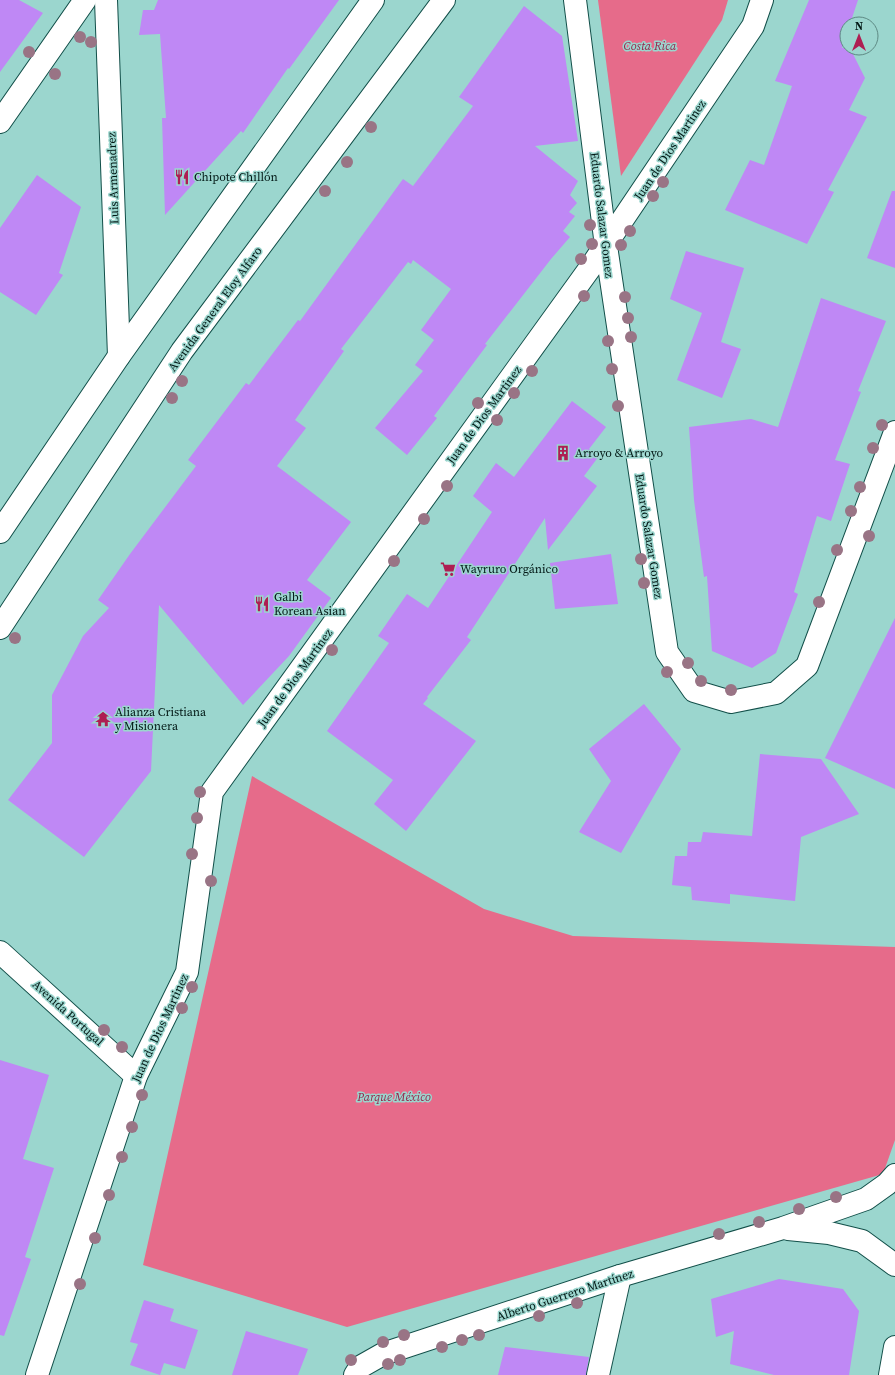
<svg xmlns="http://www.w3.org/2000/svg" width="895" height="1375" font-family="'Source Serif 4',serif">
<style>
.green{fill:#e66b8a}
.building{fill:#bf88f5}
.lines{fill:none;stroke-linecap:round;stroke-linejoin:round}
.minor-casing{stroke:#124f49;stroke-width:24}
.primary-casing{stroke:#124f49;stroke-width:24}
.minor{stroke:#fff;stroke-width:22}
.primary{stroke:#fff;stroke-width:22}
.tree{fill:#997485}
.labels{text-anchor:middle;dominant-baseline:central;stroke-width:3;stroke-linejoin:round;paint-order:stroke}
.park-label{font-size:12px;font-style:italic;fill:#972349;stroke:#9bd6ce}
.street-label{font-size:12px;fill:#021815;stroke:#9bd6ce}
.poi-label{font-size:12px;fill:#021815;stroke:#9bd6ce;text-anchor:start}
</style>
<rect width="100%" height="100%" fill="#9bd6ce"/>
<g class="green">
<path d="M598,0H728L722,20L621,176Z"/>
<path d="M252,776L484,909L573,936L895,947V1140L883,1174L347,1327L143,1265Z"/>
</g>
<g class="building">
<path d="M0,0H19L43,13L0,72Z"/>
<path d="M158,0H339L289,69L288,68L243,133L241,131L165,215L162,118H166L160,34L139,35L143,10H154Z"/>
<path d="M809,0H858L850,24H847V33L842,48H850L865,78L849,110L867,117L828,190L834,192L807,244L725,210L750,160L764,165L792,86L775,81Z"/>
<path d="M524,6L562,36L578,141L535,146L578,181L570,195L577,203L569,212L575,216L563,231L570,237L551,259L485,344L487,345L434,416L437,418L407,455L375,428L423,371L415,365L434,340L421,330L451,289L413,260L411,264L408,262L341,349L344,351L295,420L306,428L277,466L351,522L307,580L331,598L289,656L243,705L159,605L151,771L84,857L8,800L52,743V695L83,636L109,608L98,600L130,554L196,466L188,460L246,383L249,385L298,320L300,321L403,179L413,186L473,106L459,97Z"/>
<path d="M37,175L81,207L59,273L63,275L36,315L0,292V228Z"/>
<path d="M892,191H895V268L867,258Z"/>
<path d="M686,251L744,268L721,342L741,349L722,398L677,380L702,313L670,299Z"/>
<path d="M821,298L886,321L858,391L861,392L835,460L850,464L831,521L817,516L794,592L798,594L776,653L752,668L712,651L707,576L704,577L694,500L689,427L751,419L778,427Z"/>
<path d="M572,401L606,427L589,449L599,456L584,476L597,486L548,550L545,518L467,637L471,640L427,697L428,698L423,704L476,741L406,831L374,804L393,780L327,731L389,643L378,636L407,594L428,608L492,512L473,496L496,463L514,477Z"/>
<path d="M611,554L618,604L555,609L550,563Z"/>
<path d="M895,618V789L825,758Z"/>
<path d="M644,704L681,749L621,853L579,832L611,781L589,749Z"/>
<path d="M760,754L821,759L859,814L801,837L795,901L730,894V904L692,900L691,887L672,885L675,856H687L688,842H701L703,832L752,836Z"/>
<path d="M0,1060L49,1075L23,1159L54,1168L25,1257L31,1259L4,1336L0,1335Z"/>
<path d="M779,1279L843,1289L859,1311L849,1375H774L730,1364L734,1331L716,1337L711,1299Z"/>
<path d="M144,1300L174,1309L170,1321L198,1330L185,1369L164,1363L160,1375L130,1365L138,1344L130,1342Z"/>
<path d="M246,1331L308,1349L298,1375H232Z"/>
<path d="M505,1347L589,1357L586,1375H498Z"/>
</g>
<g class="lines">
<g class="minor-casing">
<g id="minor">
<path d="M106,0L119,356"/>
<path d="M575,0L606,246L667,652L694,691L731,702L776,693L807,666L895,432"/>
<path d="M0,122L85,0"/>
<path d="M0,952L136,1076"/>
<path d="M788,1229L829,1233L862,1241L895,1265"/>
<path d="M37,1375L136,1076L187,972L212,792L590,268L753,26L762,0"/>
<path d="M355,1375L360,1367L383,1354L620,1276L783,1228L866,1199L887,1184L895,1175"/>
<path d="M598,1375L620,1276"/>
<path d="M890,1375L895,1347"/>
</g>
</g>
<g class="primary-casing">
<g id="primary">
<path d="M0,532L119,356L373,0"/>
<path d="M0,628L182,351L444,0"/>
</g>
</g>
<use href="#minor" class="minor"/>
<use href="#primary" class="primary"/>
</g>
<g class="tree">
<circle cx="80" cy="37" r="6"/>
<circle cx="91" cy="42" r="6"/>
<circle cx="29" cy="52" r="6"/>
<circle cx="55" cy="74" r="6"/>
<circle cx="371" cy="127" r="6"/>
<circle cx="347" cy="162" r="6"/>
<circle cx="663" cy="182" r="6"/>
<circle cx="325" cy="191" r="6"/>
<circle cx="653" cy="196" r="6"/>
<circle cx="590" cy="225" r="6"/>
<circle cx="630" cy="231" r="6"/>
<circle cx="592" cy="244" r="6"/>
<circle cx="621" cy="245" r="6"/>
<circle cx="581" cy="259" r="6"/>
<circle cx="584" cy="296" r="6"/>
<circle cx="625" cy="297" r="6"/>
<circle cx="628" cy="318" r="6"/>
<circle cx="631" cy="337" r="6"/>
<circle cx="608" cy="341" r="6"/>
<circle cx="612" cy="369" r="6"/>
<circle cx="532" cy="371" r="6"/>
<circle cx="182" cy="381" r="6"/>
<circle cx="514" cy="393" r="6"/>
<circle cx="172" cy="398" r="6"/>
<circle cx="478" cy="403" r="6"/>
<circle cx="618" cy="406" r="6"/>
<circle cx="497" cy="420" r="6"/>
<circle cx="882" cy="425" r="6"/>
<circle cx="873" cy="448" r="6"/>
<circle cx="447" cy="486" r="6"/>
<circle cx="860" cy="487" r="6"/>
<circle cx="851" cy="511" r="6"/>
<circle cx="424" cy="519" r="6"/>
<circle cx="869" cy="536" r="6"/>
<circle cx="837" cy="550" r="6"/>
<circle cx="641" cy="559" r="6"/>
<circle cx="394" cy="561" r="6"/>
<circle cx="644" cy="583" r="6"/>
<circle cx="819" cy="602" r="6"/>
<circle cx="15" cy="638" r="6"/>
<circle cx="332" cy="650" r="6"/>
<circle cx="688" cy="663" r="6"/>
<circle cx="667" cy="672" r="6"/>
<circle cx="701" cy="681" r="6"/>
<circle cx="731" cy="690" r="6"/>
<circle cx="200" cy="792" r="6"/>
<circle cx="197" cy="818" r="6"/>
<circle cx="192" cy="854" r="6"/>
<circle cx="211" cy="881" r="6"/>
<circle cx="192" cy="987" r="6"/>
<circle cx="182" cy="1008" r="6"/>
<circle cx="104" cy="1030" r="6"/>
<circle cx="122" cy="1047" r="6"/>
<circle cx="142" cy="1095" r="6"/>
<circle cx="132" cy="1127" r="6"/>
<circle cx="122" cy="1157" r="6"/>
<circle cx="109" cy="1195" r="6"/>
<circle cx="836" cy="1197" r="6"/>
<circle cx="799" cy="1209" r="6"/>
<circle cx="759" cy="1222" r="6"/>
<circle cx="719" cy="1234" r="6"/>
<circle cx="95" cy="1238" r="6"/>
<circle cx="80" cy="1284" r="6"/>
<circle cx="577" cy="1303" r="6"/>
<circle cx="539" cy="1316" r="6"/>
<circle cx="404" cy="1335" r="6"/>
<circle cx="479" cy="1335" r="6"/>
<circle cx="462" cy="1340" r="6"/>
<circle cx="383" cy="1342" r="6"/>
<circle cx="442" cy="1347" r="6"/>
<circle cx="351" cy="1360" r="6"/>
<circle cx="400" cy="1360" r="6"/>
<circle cx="388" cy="1364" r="6"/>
</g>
<defs>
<g id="restaurant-bare" transform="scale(1.2)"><path d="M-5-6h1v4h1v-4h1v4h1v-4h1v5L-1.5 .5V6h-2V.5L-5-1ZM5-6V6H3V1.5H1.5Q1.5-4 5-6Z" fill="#ae1e52" stroke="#9bd6ce" stroke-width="2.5" paint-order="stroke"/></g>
<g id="building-bare" transform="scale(1.2)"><path d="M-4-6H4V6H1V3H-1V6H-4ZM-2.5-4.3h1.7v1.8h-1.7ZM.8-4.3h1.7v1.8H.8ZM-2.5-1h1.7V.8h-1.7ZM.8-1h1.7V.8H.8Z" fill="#ae1e52" stroke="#9bd6ce" stroke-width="2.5" paint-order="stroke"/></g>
<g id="supermarket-bare" transform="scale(1.2)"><path d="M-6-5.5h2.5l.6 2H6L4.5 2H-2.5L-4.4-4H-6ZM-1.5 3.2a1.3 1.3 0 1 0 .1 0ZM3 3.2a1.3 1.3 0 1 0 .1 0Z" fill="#ae1e52" stroke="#9bd6ce" stroke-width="2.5" paint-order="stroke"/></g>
<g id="temple-bare" transform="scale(1.2)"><path d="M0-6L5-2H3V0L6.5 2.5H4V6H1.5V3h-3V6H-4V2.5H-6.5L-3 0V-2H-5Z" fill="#ae1e52" stroke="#9bd6ce" stroke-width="2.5" paint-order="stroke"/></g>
</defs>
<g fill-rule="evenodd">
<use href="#restaurant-bare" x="182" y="177"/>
<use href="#building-bare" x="563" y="453"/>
<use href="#supermarket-bare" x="448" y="569"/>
<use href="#restaurant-bare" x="262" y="604"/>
<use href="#temple-bare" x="103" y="719"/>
</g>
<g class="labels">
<g class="park-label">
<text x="650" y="46">Costa Rica</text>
<text x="394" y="1097">Parque México</text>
</g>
<g class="street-label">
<text transform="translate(670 150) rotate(-56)">Juan de Dios Martinez</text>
<text transform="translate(113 178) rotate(-92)">Luis Armenadrez</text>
<text transform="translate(602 215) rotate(83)">Eduardo Salazar Gomez</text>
<text transform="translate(215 309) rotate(-54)">Avenida General Eloy Alfaro</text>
<text transform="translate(484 415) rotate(-54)">Juan de Dios Martinez</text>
<text transform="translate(649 536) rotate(81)">Eduardo Salazar Gomez</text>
<text transform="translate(295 678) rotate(-54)">Juan de Dios Martinez</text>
<text transform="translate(68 1013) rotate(42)">Avenida Portugal</text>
<text transform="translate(160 1028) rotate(-65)">Juan de Dios Martinez</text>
<text transform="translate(565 1295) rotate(-18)">Alberto Guerrero Martínez</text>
</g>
<g class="poi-label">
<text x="194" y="177">Chipote Chillón</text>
<text x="575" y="453">Arroyo &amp; Arroyo</text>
<text x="460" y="569">Wayruro Orgánico</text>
<text x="274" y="597">Galbi<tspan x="274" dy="14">Korean Asian</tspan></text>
<text x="115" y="712">Alianza Cristiana<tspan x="115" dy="14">y Misionera</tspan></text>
</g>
</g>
<g transform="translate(859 36)"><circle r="19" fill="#9bd6ce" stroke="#5e8a84"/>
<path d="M0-3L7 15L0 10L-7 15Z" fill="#ae1e52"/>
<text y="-6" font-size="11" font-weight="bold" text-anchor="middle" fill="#021815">N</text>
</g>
</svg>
